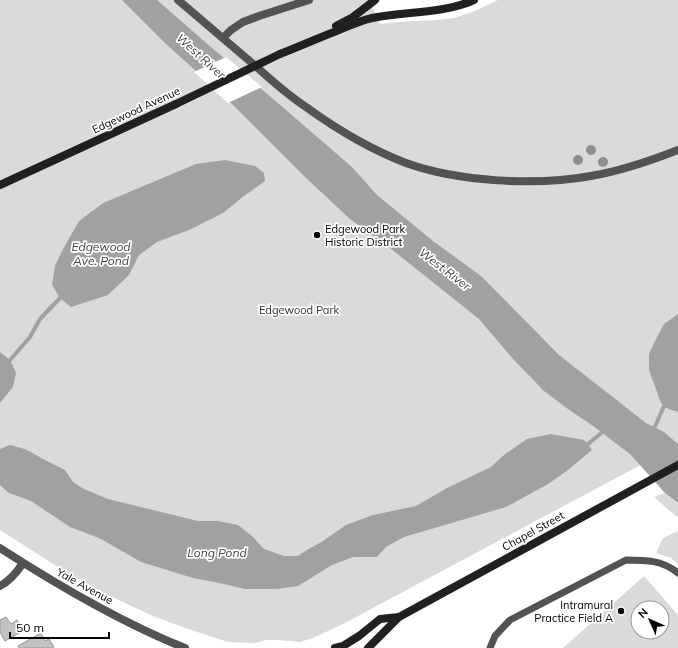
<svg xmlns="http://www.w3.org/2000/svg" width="678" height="648" font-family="Mulish,sans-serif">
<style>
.green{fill:#dadada;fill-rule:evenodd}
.water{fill:#a1a1a1}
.pier{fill:#fff}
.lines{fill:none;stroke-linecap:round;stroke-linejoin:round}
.stream{stroke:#a1a1a1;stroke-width:4}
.building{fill:#c3c3c3;stroke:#979797}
.lane{stroke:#535353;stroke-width:7}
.street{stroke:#535353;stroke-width:8}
.secondary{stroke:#202020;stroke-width:8}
.secondary-bridge{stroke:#202020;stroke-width:8}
.tree{fill:#8e8e8e}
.poi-dot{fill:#000;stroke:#fff;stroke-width:1.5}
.labels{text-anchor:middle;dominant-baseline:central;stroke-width:3.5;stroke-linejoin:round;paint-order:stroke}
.street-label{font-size:11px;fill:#000;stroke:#fff}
.poi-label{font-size:11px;fill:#000;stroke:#fff;text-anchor:start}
.park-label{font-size:11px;fill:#313131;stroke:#fff}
.water-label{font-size:12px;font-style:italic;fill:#424242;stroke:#fff}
</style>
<rect width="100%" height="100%" fill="#fff"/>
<g class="green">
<path d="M0,0H369L380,24L399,22L436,20L454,18L475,11L498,0H678V445L343,624L313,638L300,642L278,640H266L255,643L228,642L188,629L153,616L110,596L69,574L0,530Z"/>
<path d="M665,493L678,503V518L654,497Z"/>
<path d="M678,531V564L671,558L656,553L663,538Z"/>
<path d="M644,576L678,615V648H563ZM638,608H662V632H638Z"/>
</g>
<g class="water">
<path d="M122,0H157L212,48L272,98L352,167L377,195L433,241L481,276L559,355L646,423L664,432L678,444V503L665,493L630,454L593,426L568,409L544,391L513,359L479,319L385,244L350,219L305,177L231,103L195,70L166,44Z"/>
<path d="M225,160L255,166L264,173L265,181L244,196L223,213L189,230L157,242L139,255L129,275L108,295L71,307L60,298L52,285L55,266L62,251L79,221L103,203L196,164Z"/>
<path d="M678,314V412C671,410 666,409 661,403L649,370V354L655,341L664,324Z"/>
<path d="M0,352L10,360L16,373L13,387L0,403Z"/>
<path d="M551,434L584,440L588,444L592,450L568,470L548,484L506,507L404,537L386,547L377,557H353L332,565L298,586L277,589H245L219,583L193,578L141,562L115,547L99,538L70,527L31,501L9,493L0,485V449L10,445L25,449L45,460L65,470L73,482L84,489L108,499L198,521H218L238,525L252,536L264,549L284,556H298L307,550L323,541L346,525L373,515L416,506L447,488L491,467L504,455L527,439Z"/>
</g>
<path class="pier" d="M226,57L262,87L228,103L194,72Z"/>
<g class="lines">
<g class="stream">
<path d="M10,360L30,337L40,319L60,298"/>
<path d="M653,431L664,406"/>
<path d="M584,446L588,444L605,430"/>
</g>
</g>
<g class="building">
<path d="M6,617L11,624L17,620L23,631L5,641L0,632V620Z"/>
<path d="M41,633L45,641L49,639L54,647L52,648H19L18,646Z"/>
</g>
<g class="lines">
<path class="lane" d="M490,648L495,636L510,620L626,560C646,560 662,560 678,573"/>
<g class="street">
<path d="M178,0C203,21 227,42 252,63C269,78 286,94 306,107C335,128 372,150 406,163C459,182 536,186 591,176C621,171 650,161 678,150"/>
<path d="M223,38L231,30L243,22L259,16L309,0"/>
<path d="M0,548C59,586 120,622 185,648"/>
<path d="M0,586C10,581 17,572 23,563"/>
</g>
<g class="secondary">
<path d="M336,26L353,17L375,0"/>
<path d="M280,54C298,47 316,39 334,32C346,27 359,21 372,18C405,11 443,14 474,0"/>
<path d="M0,185L176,104"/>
<path d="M335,648L343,646L359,636L380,619L399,617"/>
<path d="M368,648L399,617L678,465"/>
</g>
<path class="secondary-bridge" d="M176,104L280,54"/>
</g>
<g class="tree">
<circle cx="591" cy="150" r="5"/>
<circle cx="578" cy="160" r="5"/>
<circle cx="603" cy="162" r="5"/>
</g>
<g class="poi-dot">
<circle cx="317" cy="235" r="4"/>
<circle cx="621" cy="611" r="4"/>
</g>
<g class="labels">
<g class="street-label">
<text transform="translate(136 110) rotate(-25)">Edgewood Avenue</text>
<text transform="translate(533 531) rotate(-29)">Chapel Street</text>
<text transform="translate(85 586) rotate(29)">Yale Avenue</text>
</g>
<g class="poi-label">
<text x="325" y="229">Edgewood Park<tspan x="325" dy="13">Historic District</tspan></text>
<text x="613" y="605" text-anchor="end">Intramural<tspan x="613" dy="13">Practice Field A</tspan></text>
</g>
<g class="park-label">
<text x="299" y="310">Edgewood Park</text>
</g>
<g class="water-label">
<text transform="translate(201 56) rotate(42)">West River</text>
<text x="101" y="246">Edgewood<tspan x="101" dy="14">Ave. Pond</tspan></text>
<text transform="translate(445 269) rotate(37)">West River</text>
<text x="217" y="552">Long Pond</text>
</g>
</g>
<g transform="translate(650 620) rotate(315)"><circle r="19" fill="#ffffff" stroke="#999999"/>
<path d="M0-3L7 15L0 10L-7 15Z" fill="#000000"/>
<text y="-6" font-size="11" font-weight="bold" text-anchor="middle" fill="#000000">N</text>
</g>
<path d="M10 632v6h99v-6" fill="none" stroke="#000000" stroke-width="2"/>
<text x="16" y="632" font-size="12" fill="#000000" stroke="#ffffff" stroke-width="3" paint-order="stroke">50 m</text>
</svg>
